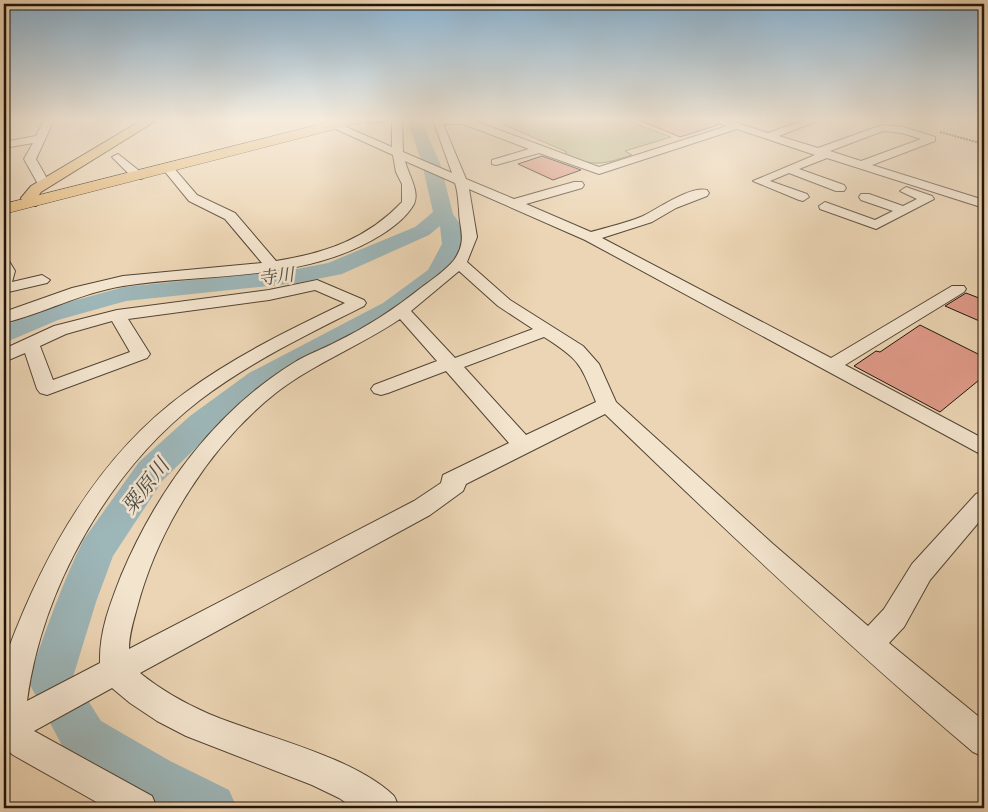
<svg xmlns="http://www.w3.org/2000/svg" width="988" height="812" font-family="'EB Garamond','Noto Serif JP',serif">
<style>
.green{fill:#b9bd8c;stroke:#6c684a}
.lines{fill:none;stroke-linecap:round;stroke-linejoin:round}
.river{fill:#9db6b8;fill-rule:evenodd}
.building{fill:#e19b8a;stroke:#1f1409}
.minor-casing{stroke:#524434;stroke-width:2}
.major-casing{stroke:#1f1409;stroke-width:2}
.highway-casing{stroke:#1f1409;stroke-width:1}
.path{stroke:#1f1409;stroke-width:2;stroke-dasharray:2 1;stroke-linecap:butt}
.minor{fill:#f3e4ce;fill-rule:evenodd}
.major{fill:#e6ba7a;fill-rule:evenodd}
.highway{fill:#e6ba7a;fill-rule:evenodd}
.labels{text-anchor:middle;dominant-baseline:central;stroke-width:5;stroke-linejoin:round;paint-order:stroke}
.far-water-label{font-size:18px;font-style:italic;fill:#4b4d46;stroke:#f3e4ce}
.water-label{font-size:21px;font-style:italic;fill:#4b4d46;stroke:#f3e4ce}
</style>
<rect width="100%" height="100%" fill="#ecd5b4"/>
<filter id="stains"><feTurbulence type="fractalNoise" baseFrequency=".004" numOctaves="4"/><feColorMatrix values="0 0 0 0 .2 0 0 0 0 .09 0 0 0 0 .02 0 0 0 .5 -.17"/></filter>
<radialGradient id="worn" r=".72"><stop offset=".6" stop-color="#630" stop-opacity="0"/><stop offset="1" stop-color="#630" stop-opacity=".3"/></radialGradient>
<path class="green" d="M501,120H625L671,137L625,151L632,155C600,165 595,167 564,154L567,152L500,123Z"/>
<g class="lines">
<path class="river" d="M407,120H421L440,163L453,214L460,224L464,244L448,274L401,313L269,385L212,432L163,480L113,556L96,602L73,677L101,721L170,761L229,790L237,808H157L134,797L67,755L28,681C45,633 61,585 84,539L139,462L190,416L249,373L383,303L428,270L442,244L440,226L429,235L342,274L297,283L126,301L58,320L4,343V326L40,310L124,287L297,269L328,263L415,227L433,212L422,163Z"/>
</g>
<g class="building">
<path d="M639,120H718V125L680,137Z"/>
<path d="M542,156L581,170L553,180L518,164Z"/>
<path d="M966,293L984,300V323L945,306Z"/>
<path d="M920,325L984,357V376L940,412L854,366L876,351L880,352Z"/>
</g>
<g class="lines">
<g class="minor-casing">
<g id="minor">
<path d="M44,120H54L36,159L50,184L44,188L38,184L24,159L33,143L4,148V142L36,136Z"/>
<path d="M316,120H330L392,147V120H402L403,152L452,173L433,120H472L599,167L727,126L720,124V120H728L768,133L805,120H820L779,136L818,148L882,125L903,127L935,137V141L872,165L984,200V208L827,158L799,169L844,185L846,188L844,191H836L789,173L770,181L807,194L809,197L803,201L799,200L753,181L815,155L737,129L599,174L539,153L496,165L492,164V160L529,149L463,124H443L466,179L514,199L574,182H582L584,185L582,188L526,204L591,232C608,227 627,223 643,216C659,208 690,186 707,190L709,193L707,196L676,208L652,222L602,238L831,358L952,286H964L966,289L964,292L845,365L984,439V456L585,240L469,189L477,237L467,262L510,300L583,346L599,364L616,402L773,544L868,626L884,609L912,564L976,494L984,491V516L930,580L904,627L889,643L984,721V757L973,752C845,643 726,531 605,414L466,484L463,491L430,515L140,673C161,690 184,703 209,714C261,736 352,756 393,795C396,798 397,804 399,808H354L339,798L312,785L186,736L157,721L130,703L112,688L34,731L152,796L157,808H107L13,755L4,747V664L8,650C45,551 99,455 186,392C235,356 291,329 345,303L315,290L269,300L128,319L150,354L147,358L47,395L40,393L37,389L25,353L4,362V349L54,326L117,310L269,290L317,280L364,300L366,303L364,306C308,334 250,362 200,400C109,470 42,588 27,701L100,663C99,632 110,604 121,576C157,490 215,411 295,362C308,354 323,349 336,342C367,327 396,308 422,287C433,279 446,270 454,260C468,240 459,229 459,209C458,199 458,192 455,183L405,161C408,174 420,191 414,204C407,217 392,228 381,235C304,283 209,272 123,286C81,293 44,313 4,323V312L72,288L123,276L262,263L225,219L189,201L162,168L168,165L172,166L197,195L235,213L276,261C326,253 367,239 402,202V184L396,172L393,155ZM883,131L902,133L921,139L861,161L830,151ZM459,271L498,306L533,329L455,358L411,311ZM400,319L437,361L374,385L371,389L374,393L381,395L388,393L446,371L509,443L443,475L441,483L414,501L129,649C129,635 133,622 137,608C158,527 211,444 277,392C315,363 360,346 400,319ZM112,321L130,352L53,380L40,346L66,334ZM544,337C580,360 580,363 596,402L526,435L464,367Z"/>
<path d="M118,154L142,173V179H134L112,157Z"/>
<path d="M906,187L932,196L934,199L876,229L820,209L819,206L825,202L875,220L893,211L861,200L859,197L861,194H869L903,206L917,199L900,191Z"/>
<path d="M4,260L9,261L15,271L12,282L42,275L50,280L47,283L4,293Z"/>
</g>
</g>
<g class="major-casing">
<path id="major" d="M142,120H157L41,192L37,198L38,203L36,206H24L21,198L31,186Z"/>
</g>
<g class="highway-casing">
<path id="highway" d="M337,120H361L359,123L4,214V204Z"/>
</g>
<g class="path">
<path d="M367,123L385,122"/>
<path d="M940,132L984,144"/>
</g>
<use href="#minor" class="minor"/>
<use href="#major" class="major"/>
<use href="#highway" class="highway"/>
</g>
<linearGradient id="sky" x2="0" y2="1"><stop stop-color="#8ab5d5"/><stop offset="0.51" stop-color="#f6ecdd"/><stop offset="1" stop-color="#f6ecdd" stop-opacity="0"/></linearGradient>
<rect width="988" height="234" fill="url(#sky)"/>
<g class="labels">
<g class="far-water-label">
<text transform="translate(276 276) rotate(-7)">寺川</text>
</g>
<g class="water-label">
<text transform="translate(145 486) rotate(-52)">粟原川</text>
</g>
</g>
<rect width="988" height="812" fill="none" stroke="#ecd5b4" stroke-width="20"/>
<rect x="5" y="5" width="978" height="802" fill="none" stroke="#1f1409" stroke-width="2.5"/>
<rect x="10" y="10" width="968" height="792" fill="none" stroke="#1f1409"/>
<rect width="100%" height="100%" filter="url(#stains)"/>
<rect width="100%" height="100%" fill="url(#worn)"/>
</svg>
